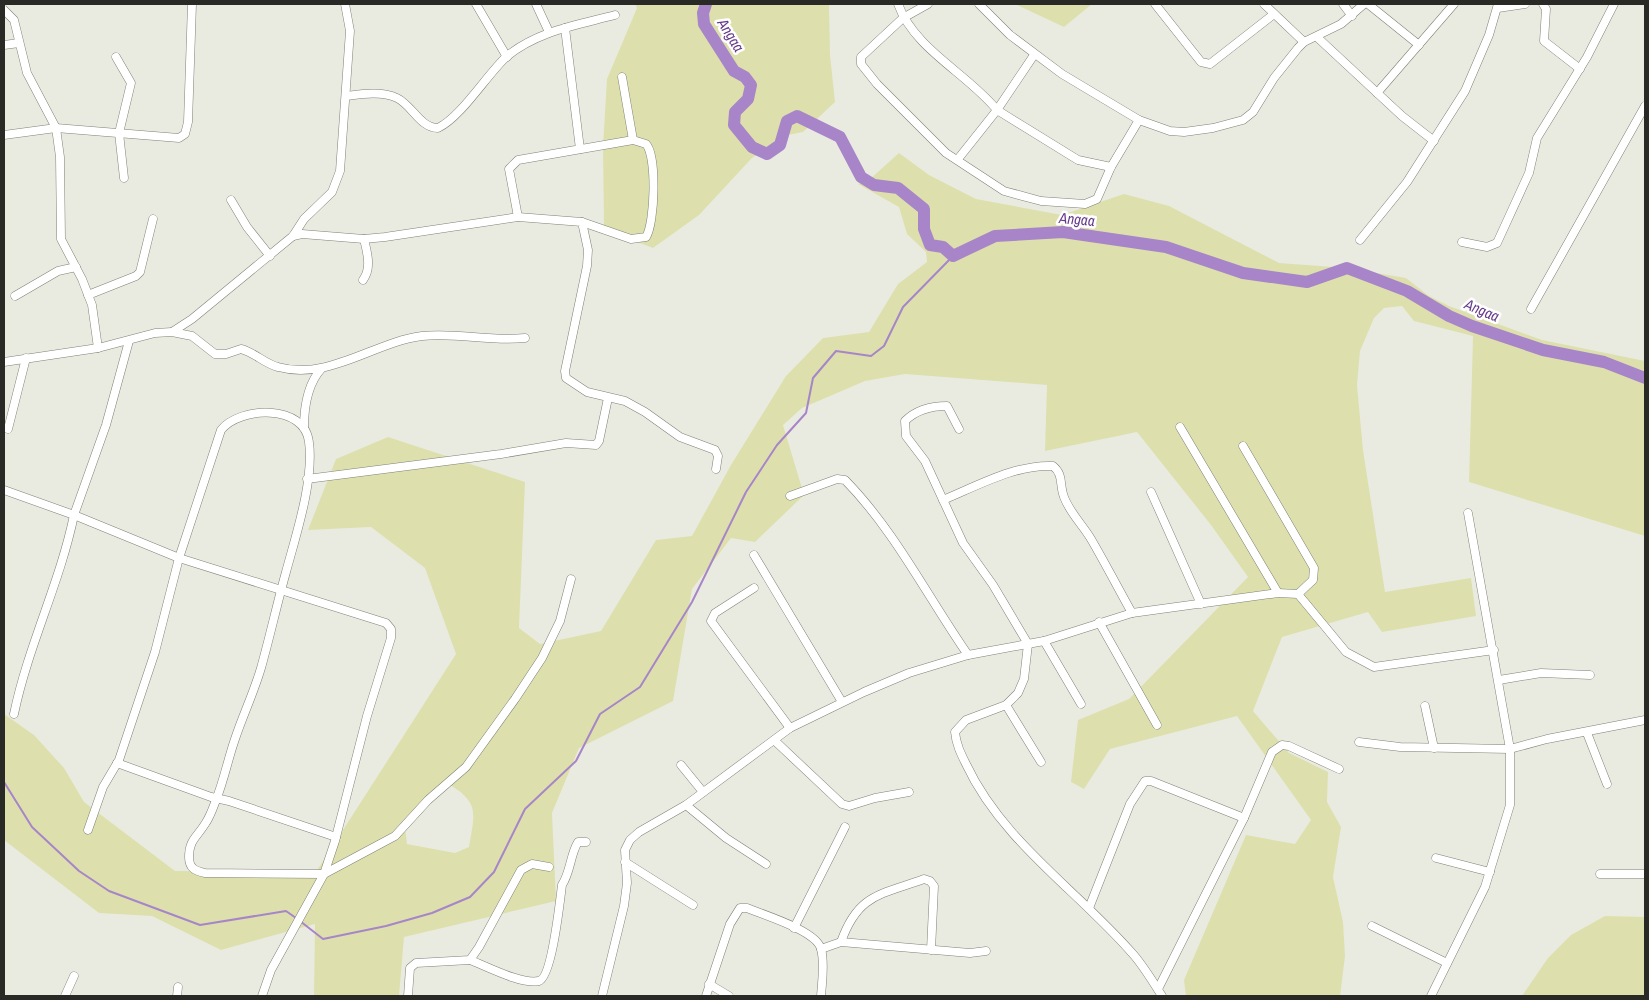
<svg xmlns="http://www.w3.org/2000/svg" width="1649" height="1000" font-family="'Archivo Narrow',sans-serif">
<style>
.green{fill:#dde0ad;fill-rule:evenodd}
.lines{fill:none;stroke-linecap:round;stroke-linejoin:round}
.stream{stroke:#a785c8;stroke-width:2}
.river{stroke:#a785c8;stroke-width:12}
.minor-casing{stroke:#808076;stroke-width:9}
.minor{stroke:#fff;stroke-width:8}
.labels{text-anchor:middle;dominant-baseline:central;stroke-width:5;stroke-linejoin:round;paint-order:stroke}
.water-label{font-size:15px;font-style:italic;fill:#673b8c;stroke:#fff}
</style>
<rect width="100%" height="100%" fill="#eaebe0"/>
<g class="green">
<path d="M635,4H829L830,55L835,102L803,132L788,135L752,158L699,215L653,248L604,229L603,146L607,79L637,8Z"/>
<path d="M1015,4H1092L1064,27Z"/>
<path d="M899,153L929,175L976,199L1062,215L1124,194L1169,206L1279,263L1347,268L1406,278L1429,296L1449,306L1542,340L1645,361V536L1469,482L1473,336L1414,321L1402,306L1384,308L1374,318L1360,351L1357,385L1363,450L1385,592L1471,578L1476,616L1382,632L1368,612L1282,637L1253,711L1289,753L1328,772L1327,802L1341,827L1333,877L1343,922L1345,956L1340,996H1186L1184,980L1246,835L1295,844L1311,820L1237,716L1110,749L1084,789L1071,782L1078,720L1129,699L1248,577L1211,525L1137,432L1045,451L1047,385L905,374L865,381L802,408L783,425L804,495L755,542L731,538L692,589L673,701L579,748L552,813L556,901L404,937L399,996H314L315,924L221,950L152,916L99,913L4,840V714L34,735L64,768L84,802L175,871L316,872L456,654L425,568L371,527L308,530L336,459L388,437L525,482L519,628L540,644L601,631L656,540L692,536L731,465L786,376L823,338L869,332L898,284L927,262L926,252L907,234L899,207L858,184L869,180ZM445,782C480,802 475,811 469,847L455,853L407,844L404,820Z"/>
<path d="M1605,916L1645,917V996H1522L1548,958L1571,935Z"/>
</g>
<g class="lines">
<g class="stream">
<path d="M4,782L32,827L79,871L109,891L200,925L286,911L296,918"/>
<path d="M300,921L323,939L386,926L432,913L470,897L494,872L525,809L576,761L600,714L640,687L692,602L746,492L777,445L806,413L813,378L836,351L871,356L884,346L903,307L953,256"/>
</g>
<path class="river" d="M706,4L703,13L704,24L734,71L745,77L751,85L748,99L735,112L734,125L752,147L767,154L780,145L787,121L797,116L840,137L861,177L874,185L898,188L924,209V229L930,245L943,247L953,256L995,236L1063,232L1166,247L1243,273L1307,282L1347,268L1407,291L1449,316L1472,326L1543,350L1604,362L1645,378"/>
<g class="minor-casing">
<g id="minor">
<path d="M476,4L507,57"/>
<path d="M536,4L549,32"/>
<path d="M898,4C915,50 967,73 997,110L1078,160L1111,167"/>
<path d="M928,4L903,18L861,57V64L877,84L946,153L1004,191L1041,201L1085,204L1097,199L1111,167L1139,120"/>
<path d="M979,4L1010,35L1062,74L1139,120L1170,131L1184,132L1213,128L1243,120L1253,112L1274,78L1298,48L1304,42L1341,24L1364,4"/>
<path d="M1155,4L1201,62L1210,64L1274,14"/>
<path d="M1264,4L1304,42"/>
<path d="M1343,4L1352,16"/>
<path d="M1368,4L1419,45"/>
<path d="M1543,4L1546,9L1544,41L1580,69"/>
<path d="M1498,8L1525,4"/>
<path d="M4,10L14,20L27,73L56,128L60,157L61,239L82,279L92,305L98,348"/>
<path d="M565,28L580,149"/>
<path d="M1318,38L1402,116L1434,141"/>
<path d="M4,45L19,43"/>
<path d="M116,57L131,83L119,133L124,178"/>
<path d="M622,77L633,140"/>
<path d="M1377,93L1454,4"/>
<path d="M346,96C362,94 382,91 397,98C412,105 420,128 438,128C461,117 486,76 506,57C537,31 577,25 615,15"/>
<path d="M4,135L56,128L179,138L185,134L188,122L192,4"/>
<path d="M958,159L997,110L1034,55"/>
<path d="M231,200L247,227L270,256"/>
<path d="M518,217L509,169L518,160L633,140L646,144C657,156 655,223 646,237L631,239L582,222"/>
<path d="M293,236L302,234L364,239L385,237L518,217L582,222L588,250L587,266L565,371L566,378L587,392L625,401L645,412L680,437L715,450L718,456L716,469"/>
<path d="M1360,240L1407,182L1465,91L1489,35L1498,4"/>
<path d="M1462,242L1487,247L1497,243L1529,173L1537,138L1587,57L1614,4"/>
<path d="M363,280C372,268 367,252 364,239"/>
<path d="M88,295L136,276L140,272L153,219"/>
<path d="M15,296L58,271L76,267"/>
<path d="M1531,309L1645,106"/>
<path d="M172,332L192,319L293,236L304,219L332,192L340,171L350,31L345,4"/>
<path d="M129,341L106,425L74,515L179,558L386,623L391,629V638L367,716L335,841L324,874L271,970L262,996"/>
<path d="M4,362L98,348L155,333L172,332L192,336L215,354H226L241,349C254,352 265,364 278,367C329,381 374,342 422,336C457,332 490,342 525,338"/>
<path d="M1180,427L1278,593"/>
<path d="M304,428C304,408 308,383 322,368"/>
<path d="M8,429L26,358"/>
<path d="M959,429L947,406C931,406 916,410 905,421L906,436L925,461L963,543L993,585L1028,644L1024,679L1018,693L1006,705L966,720L955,732C956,744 961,754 966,764C1002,841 1077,890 1132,953C1143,965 1153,982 1162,996"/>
<path d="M1243,446L1314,568L1313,580L1298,594"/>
<path d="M307,479L501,454L566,443L596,445L599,441L608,398"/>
<path d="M4,490L74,515C60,583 28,646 14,714"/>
<path d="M1151,492L1201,604"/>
<path d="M790,496L837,479L845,480C895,531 927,596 968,655"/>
<path d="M943,500C977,486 1016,464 1053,466C1064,475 1059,484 1064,497C1070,513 1082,524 1091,539C1105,563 1118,588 1132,613"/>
<path d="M754,555L842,702"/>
<path d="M754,588L715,613L711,621L790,728"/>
<path d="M1099,622L1157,725"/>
<path d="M1044,641L1081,704"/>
<path d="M1499,680L1541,673L1590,675"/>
<path d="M1006,705L1041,762"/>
<path d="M1425,706L1434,748"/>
<path d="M1587,733L1607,784"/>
<path d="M774,740L842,804L849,806L875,798L909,792"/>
<path d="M1359,742L1400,747L1510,749L1547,739L1645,720"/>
<path d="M117,763L211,797L229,801L336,837"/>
<path d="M681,765L703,792"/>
<path d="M686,805L726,838L766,864"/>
<path d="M88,830L103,787L119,760L155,652L179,558L221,430C240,406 305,404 309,442C314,481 296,535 286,572C277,604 270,636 261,668C254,692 243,715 235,739C228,759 224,780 216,800C213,808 210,817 205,824C197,837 189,840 189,857C189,868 195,871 205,873L324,874L395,836L428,800L466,767L515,699L542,658L560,621L571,579"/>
<path d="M1436,858L1490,872"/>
<path d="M625,862L693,905"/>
<path d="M1600,874H1645"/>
<path d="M1089,908L1130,804L1145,781H1151L1244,818"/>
<path d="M1372,926L1447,963"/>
<path d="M794,928L845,827"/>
<path d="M841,942C858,894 880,895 924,879L930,881L934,886L931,950"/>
<path d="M821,949L841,942L970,953L986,951"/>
<path d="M470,960C486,966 522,985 539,981C552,977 560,900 562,885C571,871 570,855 578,842H586"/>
<path d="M709,984L729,996"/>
<path d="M1158,989L1244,818L1272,752L1282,745L1289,746L1339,769"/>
<path d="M65,996L74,976"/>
<path d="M177,996L178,987"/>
<path d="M408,996L410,968L416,963L470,960L479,947L521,870L532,864L549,867"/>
<path d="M602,996L624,906L627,883L625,850L630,840L639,832L686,805L790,728L864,692L909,673L968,655L1044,641L1132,613L1278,593L1298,594L1346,652L1374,667L1494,650"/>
<path d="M706,996L730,924L740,908H747C764,915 817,931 821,949C825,963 822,982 821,996"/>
<path d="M1431,996L1485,887L1510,805V749L1468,513"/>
</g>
</g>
<use href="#minor" class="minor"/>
</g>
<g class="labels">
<g class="water-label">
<text transform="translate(731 35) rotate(58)">Angaa</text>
<text transform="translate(1077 219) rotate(5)">Angaa</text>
<text transform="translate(1482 310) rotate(23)">Angaa</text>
</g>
</g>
<rect width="1649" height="1000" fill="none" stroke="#292925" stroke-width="10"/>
</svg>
